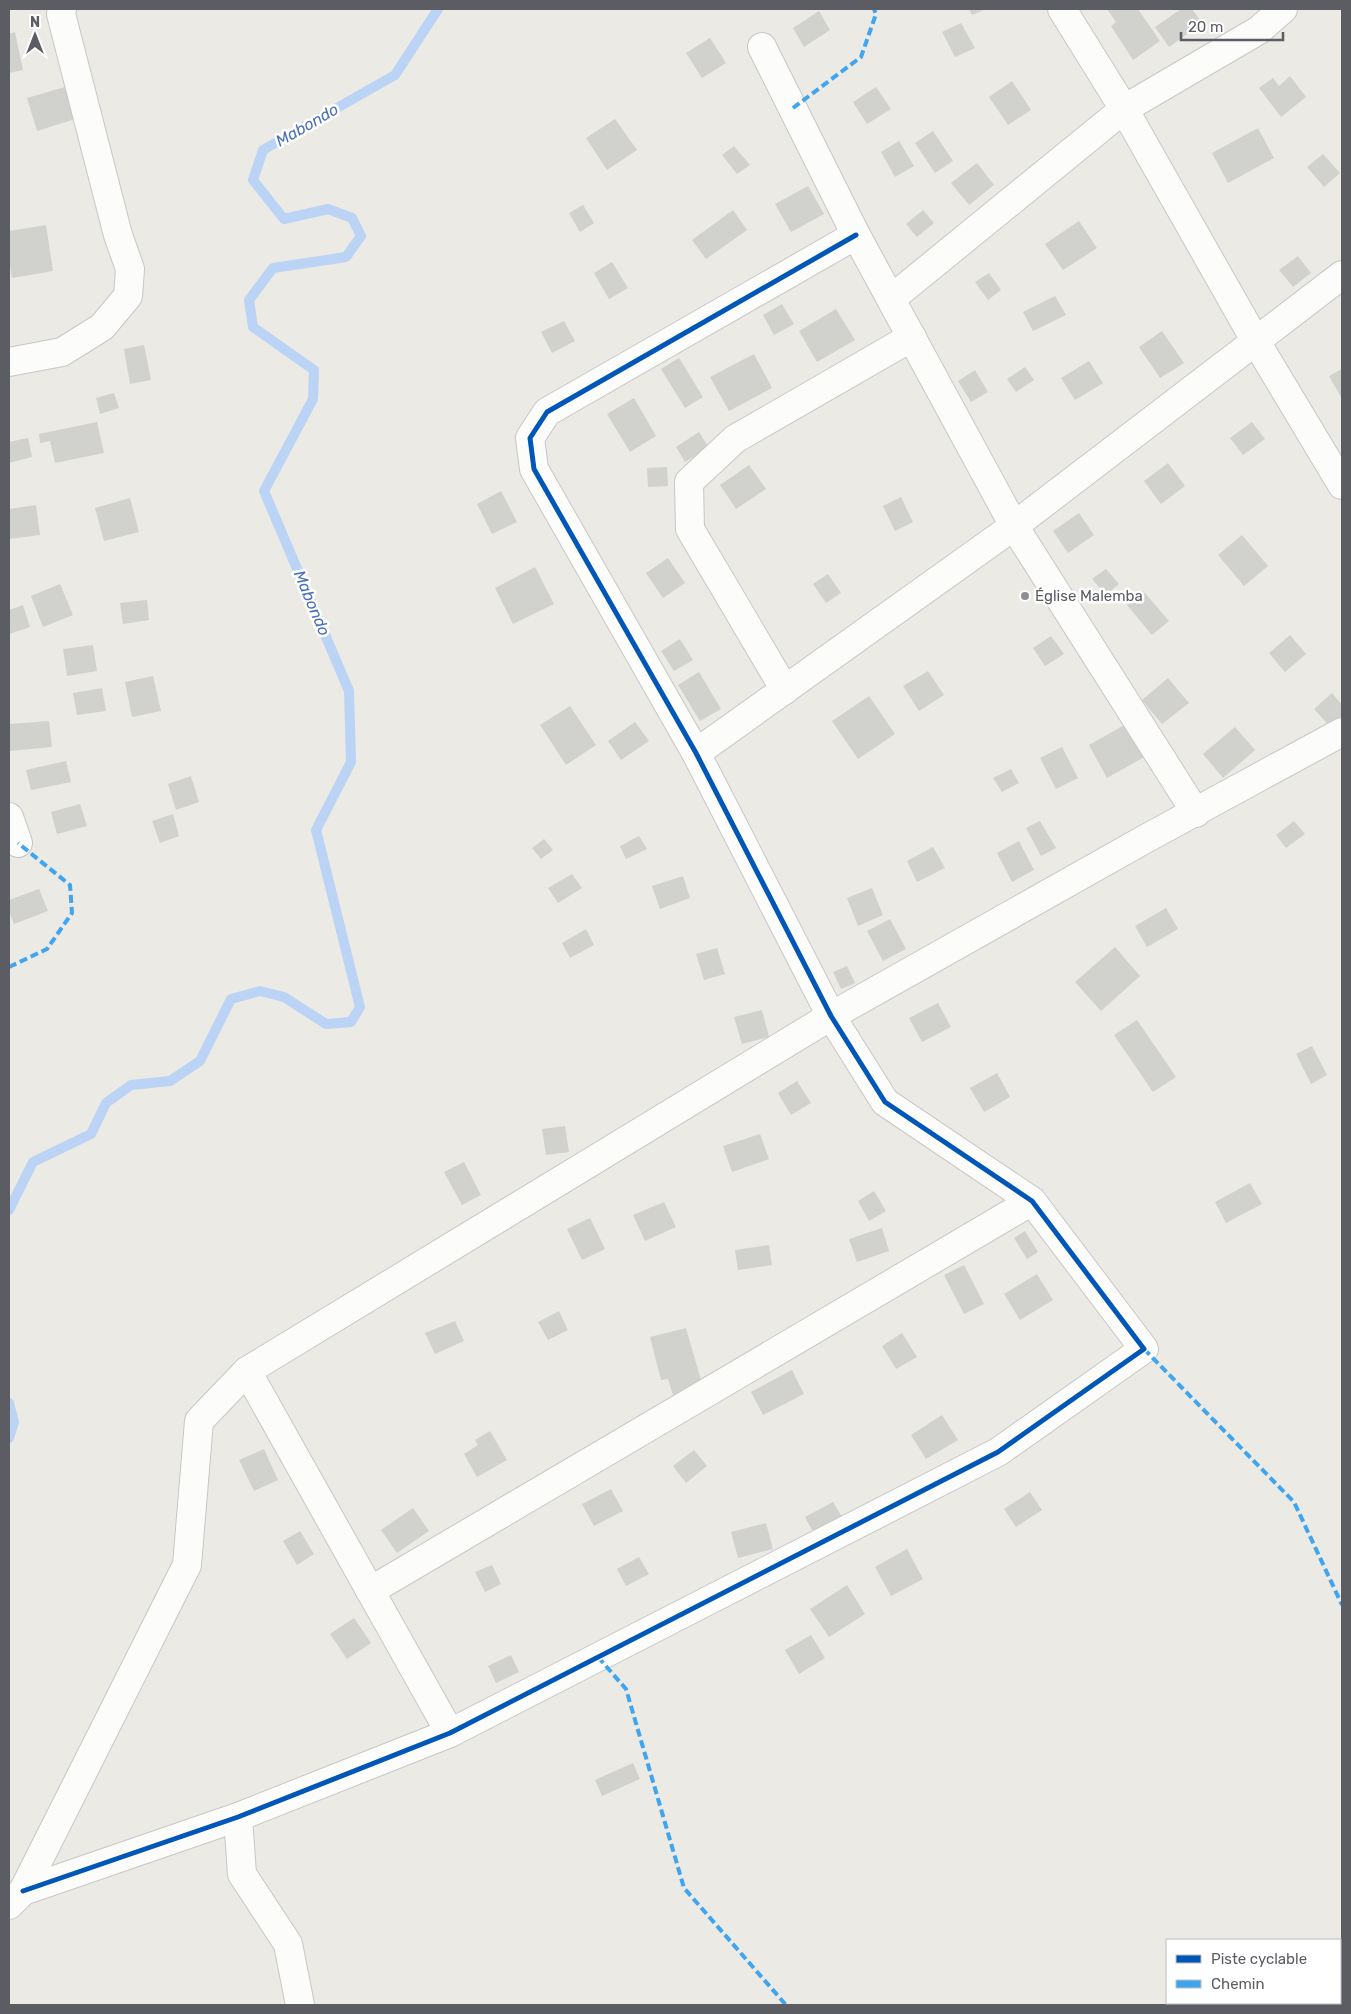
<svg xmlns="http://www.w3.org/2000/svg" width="1351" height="2014" font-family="Rubik,sans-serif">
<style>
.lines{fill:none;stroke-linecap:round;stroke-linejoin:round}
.stream{stroke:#bbd3f4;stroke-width:10}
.building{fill:#d1d1ce}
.minor-casing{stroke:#c7c7c7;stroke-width:30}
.minor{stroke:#fcfcfb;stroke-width:28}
.quiet{stroke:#40a5ee;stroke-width:4;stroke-dasharray:8 4;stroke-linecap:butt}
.cycleway-casing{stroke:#fff;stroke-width:8}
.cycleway{stroke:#0057b8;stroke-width:5}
.poi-dot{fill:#8d8e90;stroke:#fff;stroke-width:2}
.labels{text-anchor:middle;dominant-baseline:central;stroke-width:5;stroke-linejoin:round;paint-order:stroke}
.poi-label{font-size:15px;fill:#5b5d63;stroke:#fff;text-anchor:start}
.water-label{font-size:16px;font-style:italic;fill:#4a70bc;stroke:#fff}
</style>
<rect width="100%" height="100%" fill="#ebeae5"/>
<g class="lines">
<g class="stream">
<path d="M9,1210L33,1162L91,1134L106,1103L131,1085L170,1081L200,1061L231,999L260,991L284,997L326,1024L351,1022L360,1007L316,830L351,762L349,691L264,491L313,399L314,370L253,327L249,300L273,268L346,257L361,236L352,218L328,209L284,219L253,180L263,150L395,75L438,9"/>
<path d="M9,1403L14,1422L9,1438"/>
</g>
</g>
<g class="building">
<path d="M969,9H986L972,15Z"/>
<path d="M1107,9H1138L1160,41L1133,60L1111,26L1116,22Z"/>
<path d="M1181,9H1192L1202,23L1169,47L1155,27Z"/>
<path d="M819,11L830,30L804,47L793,28Z"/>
<path d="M961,23L975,48L955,57L942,32Z"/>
<path d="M15,32L23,70L9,73V34Z"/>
<path d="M710,38L726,63L702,78L686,53Z"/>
<path d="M1290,76L1306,97L1281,117L1259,88L1273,78L1279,86Z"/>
<path d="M1012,81L1031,110L1008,125L989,97Z"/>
<path d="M65,87L75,119L37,131L27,98Z"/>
<path d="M876,87L891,109L867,124L853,102Z"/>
<path d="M615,119L637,150L607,170L586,138Z"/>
<path d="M1258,128L1274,158L1228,183L1212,153Z"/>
<path d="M933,131L953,161L935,173L915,143Z"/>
<path d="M899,141L914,166L895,177L881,152Z"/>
<path d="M734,146L750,165L737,174L722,155Z"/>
<path d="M1323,154L1340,173L1324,187L1307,167Z"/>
<path d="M977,163L994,185L969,205L951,183Z"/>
<path d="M808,186L824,214L791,232L775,204Z"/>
<path d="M583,205L594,223L580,232L569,213Z"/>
<path d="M733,210L747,230L706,259L692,240Z"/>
<path d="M923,210L934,223L917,237L906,224Z"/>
<path d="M1079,221L1097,248L1063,270L1045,244Z"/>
<path d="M46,225L53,271L12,278L9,259V231Z"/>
<path d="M1298,256L1311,273L1293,287L1279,270Z"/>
<path d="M612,262L628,288L609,299L594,273Z"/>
<path d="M989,273L1001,290L988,300L975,282Z"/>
<path d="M1055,296L1066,315L1033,331L1023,312Z"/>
<path d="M782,304L794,324L774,335L763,315Z"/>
<path d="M836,309L855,340L817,362L799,331Z"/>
<path d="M564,321L575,341L552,353L541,332Z"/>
<path d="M1162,331L1184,363L1160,378L1139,347Z"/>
<path d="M144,345L151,380L130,384L124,349Z"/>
<path d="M754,354L772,388L729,411L710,377Z"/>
<path d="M679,358L703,397L685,408L661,369Z"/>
<path d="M1089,361L1103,383L1075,400L1061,378Z"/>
<path d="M1025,367L1034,380L1016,392L1007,379Z"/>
<path d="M1342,369V399L1329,376Z"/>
<path d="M975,370L988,392L971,402L958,381Z"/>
<path d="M114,393L119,408L100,414L96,398Z"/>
<path d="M634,398L656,436L630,452L607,414Z"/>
<path d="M97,422L104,453L55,463L50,441L40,443L39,434Z"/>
<path d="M1252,422L1265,439L1243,455L1230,438Z"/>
<path d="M699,432L709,448L685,462L676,447Z"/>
<path d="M28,438L32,457L9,463V442Z"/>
<path d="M1168,463L1185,486L1161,504L1144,481Z"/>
<path d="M749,465L766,489L736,509L720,485Z"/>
<path d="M667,467L668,486L648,487L647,468Z"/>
<path d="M501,491L517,522L492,534L477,504Z"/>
<path d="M901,497L913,522L895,531L883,506Z"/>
<path d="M130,498L139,532L104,541L95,508Z"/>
<path d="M36,505L40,535L9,539V509Z"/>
<path d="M1079,513L1094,535L1068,553L1053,531Z"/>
<path d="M1242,535L1268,566L1244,586L1218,555Z"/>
<path d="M668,558L685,583L663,598L646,573Z"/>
<path d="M535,567L554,604L513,624L495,588Z"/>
<path d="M1106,569L1119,584L1106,595L1092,579Z"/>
<path d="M828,574L841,593L826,603L813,584Z"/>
<path d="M60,584L73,615L43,627L31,596Z"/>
<path d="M1143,591L1169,621L1152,635L1127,605Z"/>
<path d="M147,600L149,620L123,624L120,603Z"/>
<path d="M23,605L30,627L9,634V610Z"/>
<path d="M1290,635L1306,654L1285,672L1269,653Z"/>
<path d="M1051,636L1064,654L1045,666L1033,648Z"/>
<path d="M680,639L693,660L674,671L661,651Z"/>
<path d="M93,645L97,671L67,676L63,649Z"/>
<path d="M928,671L944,695L919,711L903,686Z"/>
<path d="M699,672L721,709L700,721L678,685Z"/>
<path d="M153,676L161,711L132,717L125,682Z"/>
<path d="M1168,678L1189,703L1162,724L1142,700Z"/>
<path d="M102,688L106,711L77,715L73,693Z"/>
<path d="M1332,693L1342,705V724L1334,731L1314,709Z"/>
<path d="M869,696L895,734L858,759L832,721Z"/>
<path d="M570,706L596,745L566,765L540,725Z"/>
<path d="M49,721L52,747L9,751V724Z"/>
<path d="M635,722L649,741L621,760L608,741Z"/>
<path d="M1128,723L1146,756L1107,778L1089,745Z"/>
<path d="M1235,727L1255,750L1223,778L1203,754Z"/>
<path d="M1062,747L1078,778L1056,789L1040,758Z"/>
<path d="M66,761L71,782L31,790L26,770Z"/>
<path d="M1011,769L1019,783L1002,792L993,778Z"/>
<path d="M191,776L199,802L176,810L168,784Z"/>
<path d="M80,804L87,826L57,834L51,812Z"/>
<path d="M173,814L179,836L160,843L152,821Z"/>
<path d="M1040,821L1056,848L1041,856L1026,828Z"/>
<path d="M1294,821L1305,834L1286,848L1276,835Z"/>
<path d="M639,836L647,849L626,859L620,846Z"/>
<path d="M544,839L553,850L541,859L532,848Z"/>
<path d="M1019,841L1034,870L1012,882L997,853Z"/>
<path d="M933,847L945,868L917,882L907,861Z"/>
<path d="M572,874L582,888L558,903L548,888Z"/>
<path d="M683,876L690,898L660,909L652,886Z"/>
<path d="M872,888L883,915L858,926L847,898Z"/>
<path d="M39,889L48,911L14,924L9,911V900Z"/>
<path d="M1166,908L1178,929L1147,947L1135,926Z"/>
<path d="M890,919L906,949L883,961L867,931Z"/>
<path d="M586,929L594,945L570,958L562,943Z"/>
<path d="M1115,947L1140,976L1101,1011L1075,982Z"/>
<path d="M717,948L725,974L704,980L696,954Z"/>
<path d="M847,966L855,983L841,989L833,972Z"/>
<path d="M938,1003L951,1027L922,1042L909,1018Z"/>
<path d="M762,1010L769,1037L742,1044L734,1017Z"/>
<path d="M1137,1020L1176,1077L1153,1092L1114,1035Z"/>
<path d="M1312,1046L1327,1075L1311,1084L1296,1054Z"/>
<path d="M997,1073L1010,1097L984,1112L970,1088Z"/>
<path d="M797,1081L811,1103L791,1115L778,1093Z"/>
<path d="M565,1126L569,1152L546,1155L542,1129Z"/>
<path d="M760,1134L769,1159L732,1172L723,1146Z"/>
<path d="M464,1162L481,1195L462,1205L444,1172Z"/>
<path d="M1250,1183L1262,1204L1226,1223L1215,1202Z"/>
<path d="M874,1191L886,1211L869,1221L858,1201Z"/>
<path d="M664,1202L676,1227L645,1241L633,1215Z"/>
<path d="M590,1218L605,1249L582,1260L567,1229Z"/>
<path d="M882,1228L889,1251L857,1262L849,1239Z"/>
<path d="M1025,1231L1038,1252L1027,1259L1014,1238Z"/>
<path d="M769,1245L772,1265L738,1270L735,1250Z"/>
<path d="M964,1265L984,1304L964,1314L944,1275Z"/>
<path d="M1037,1274L1053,1300L1020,1320L1004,1294Z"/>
<path d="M559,1311L568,1330L548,1340L538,1322Z"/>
<path d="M455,1321L464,1341L435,1354L425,1333Z"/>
<path d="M686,1328L703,1387L673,1395L668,1379L661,1380L650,1337Z"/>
<path d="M902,1333L917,1357L896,1369L882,1346Z"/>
<path d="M792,1370L804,1394L763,1415L751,1392Z"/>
<path d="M942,1415L958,1440L926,1459L911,1435Z"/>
<path d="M490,1431L507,1460L477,1477L464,1454L478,1445L475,1440Z"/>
<path d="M264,1449L278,1480L254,1491L239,1460Z"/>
<path d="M694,1450L707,1466L686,1483L673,1466Z"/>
<path d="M611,1489L623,1511L594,1526L582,1504Z"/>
<path d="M1030,1492L1042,1510L1016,1527L1004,1509Z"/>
<path d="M833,1502L842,1517L813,1532L805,1517Z"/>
<path d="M413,1508L429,1531L397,1553L381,1530Z"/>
<path d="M766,1523L773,1549L738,1558L731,1532Z"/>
<path d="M300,1531L314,1554L297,1565L283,1541Z"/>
<path d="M907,1549L923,1579L891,1596L875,1567Z"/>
<path d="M639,1557L649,1574L626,1586L617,1569Z"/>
<path d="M492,1565L501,1584L485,1592L475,1572Z"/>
<path d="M847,1585L865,1614L829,1637L810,1609Z"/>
<path d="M354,1618L371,1643L347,1659L330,1634Z"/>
<path d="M811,1635L825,1658L799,1674L785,1650Z"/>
<path d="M511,1655L519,1672L496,1683L488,1666Z"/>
<path d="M633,1763L640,1779L602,1796L595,1780Z"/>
</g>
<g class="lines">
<g class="minor-casing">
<g id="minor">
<path d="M1062,9L1124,109L1255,340L1342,485"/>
<path d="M762,47L856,235L1014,526L1196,813"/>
<path d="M891,299L1124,109L1259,30L1283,9"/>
<path d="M9,362L62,352L102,327L128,296L130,269L118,235L61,14L62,9"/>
<path d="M785,690L690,529L689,482L735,439L912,337"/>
<path d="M696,753L1014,526L1342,275"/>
<path d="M9,817L18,843"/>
<path d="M247,1371L450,1733"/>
<path d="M370,1591L1032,1201"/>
<path d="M238,1817L242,1874L288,1944L300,2005"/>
<path d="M23,1891L238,1817L450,1733L998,1452L1144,1349L1032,1201L885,1102L831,1016L696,753L534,469L530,438L547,412L856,235"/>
<path d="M9,1905L23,1891L187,1565L199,1421L247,1371L831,1016L1147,838L1342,732"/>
</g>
</g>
<use href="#minor" class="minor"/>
<g class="quiet">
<path d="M793,108L861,57L876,14L874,9"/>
<path d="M9,967L47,949L72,913L70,885L18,843"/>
<path d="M1144,1349L1294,1502L1342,1605"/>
<path d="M598,1657L626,1689L684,1888L786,2005"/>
</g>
<g class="cycleway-casing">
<path id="cycleway" d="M23,1891L238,1817L450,1733L998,1452L1144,1349L1032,1201L885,1102L831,1016L696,753L534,469L530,438L547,412L856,235"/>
</g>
<use href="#cycleway" class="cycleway"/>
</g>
<circle class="poi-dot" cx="1025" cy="596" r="5"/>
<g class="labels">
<g class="poi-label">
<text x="1035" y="596">Église Malemba</text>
</g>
<g class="water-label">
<text transform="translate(307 125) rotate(-30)">Mabondo</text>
<text transform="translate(312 603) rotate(67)">Mabondo</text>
</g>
</g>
<rect width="1351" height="2014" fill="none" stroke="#5b5d63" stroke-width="20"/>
<rect x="1166" y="1939" width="175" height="65" fill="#ffffff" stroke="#bdbec1"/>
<rect x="1176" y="1955" width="25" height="8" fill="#0057b8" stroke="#bdbec1"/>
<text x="1211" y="1964" font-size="15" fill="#5b5d63">Piste cyclable</text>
<rect x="1176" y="1980" width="25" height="8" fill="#40a5ee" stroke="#bdbec1"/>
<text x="1211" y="1989" font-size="15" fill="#5b5d63">Chemin</text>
<g transform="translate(35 35)" stroke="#ffffff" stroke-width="4" paint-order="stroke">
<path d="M0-4L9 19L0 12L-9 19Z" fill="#5b5d63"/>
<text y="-8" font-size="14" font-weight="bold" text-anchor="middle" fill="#5b5d63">N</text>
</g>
<path d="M1181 32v8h102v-8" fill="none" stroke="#5b5d63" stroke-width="2.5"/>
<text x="1188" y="32" font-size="15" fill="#5b5d63" stroke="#ffffff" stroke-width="4" paint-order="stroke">20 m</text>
</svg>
